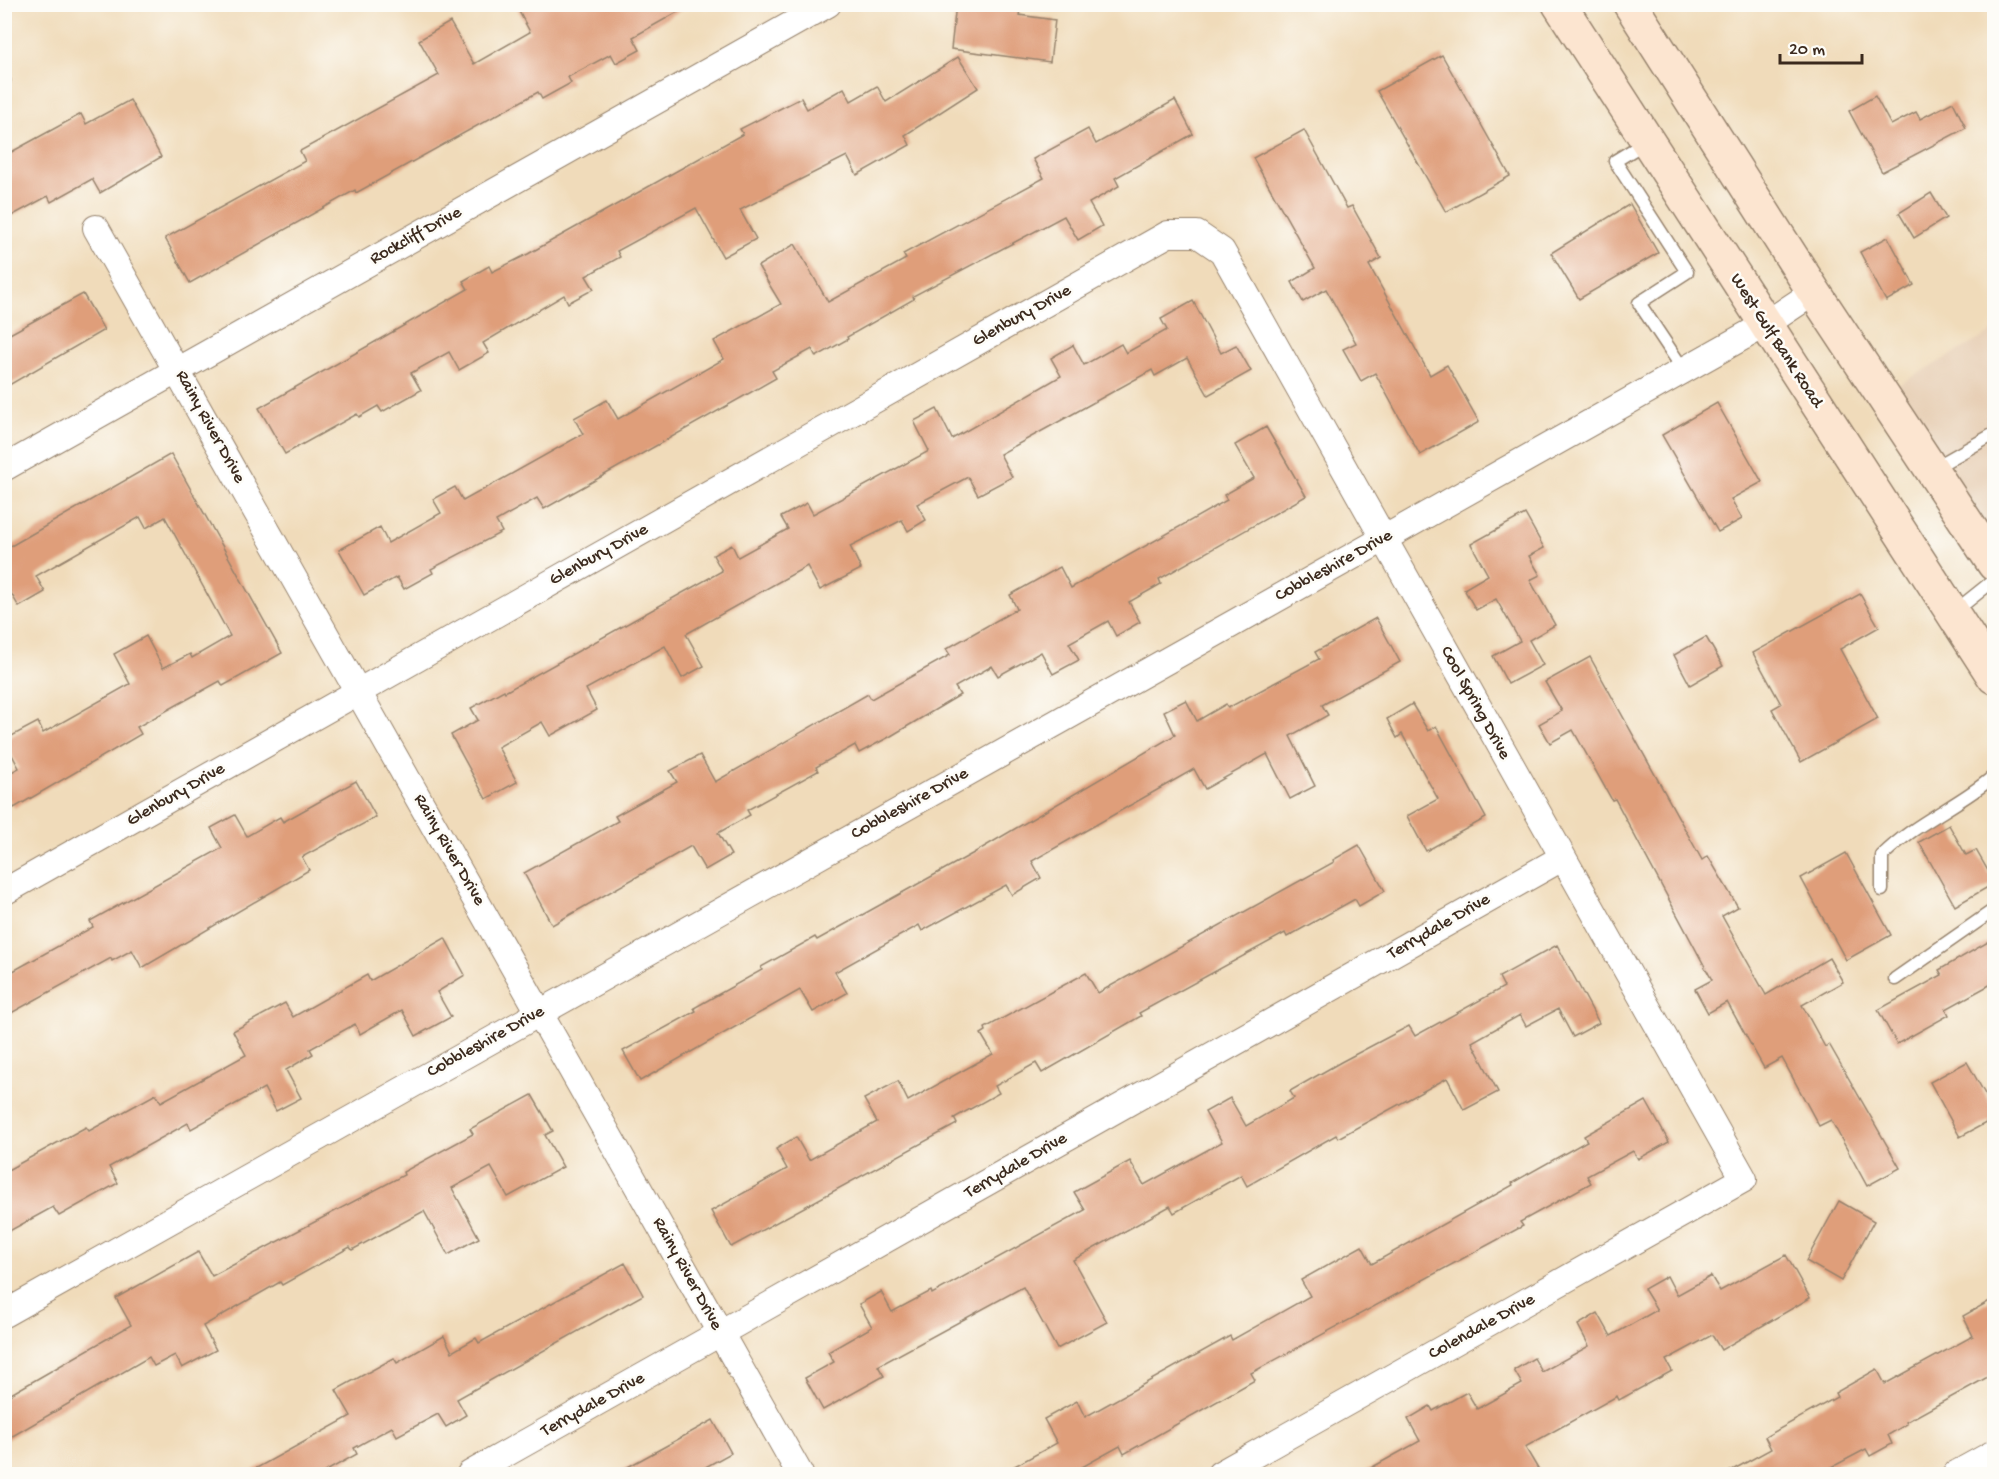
<svg xmlns="http://www.w3.org/2000/svg" width="1999" height="1479" font-family="'Gochi Hand',sans-serif">
<style>
.built{fill:#e7cfb5}
.building{fill:#df9e7a}
.lines{fill:none;stroke-linecap:round;stroke-linejoin:round}
.lane-casing{stroke:#96826c;stroke-width:15}
.street-casing{stroke:#96826c;stroke-width:28}
.secondary-casing{stroke:#96826c;stroke-width:36}
.lane{stroke:#fff;stroke-width:12}
.street{stroke:#fff;stroke-width:26}
.secondary{stroke:#fce5d0;stroke-width:33}
.labels{text-anchor:middle;dominant-baseline:central;stroke-width:5;stroke-linejoin:round;paint-order:stroke}
.street-label{font-size:18px;fill:#3b2a1e;stroke:#fdfcf7}
</style>
<rect width="100%" height="100%" fill="#fdfcf7"/>
<filter id="ink" filterUnits="userSpaceOnUse"><feTurbulence type="fractalNoise" baseFrequency=".0167" numOctaves="2"/><feDisplacementMap in="SourceGraphic" scale="12" xChannelSelector="R" yChannelSelector="G"/><feConvolveMatrix kernelMatrix="1 2 1 2 8 2 1 2 1" color-interpolation-filters="sRGB"/></filter>
<filter id="wash" filterUnits="userSpaceOnUse"><feTurbulence type="fractalNoise" baseFrequency=".008" numOctaves="4" result="noise"/><feDisplacementMap in="SourceGraphic" scale="24" xChannelSelector="R" yChannelSelector="G"/><feGaussianBlur stdDeviation="1.35" result="paint"/><feColorMatrix in="noise" values="0 0 0 0 0 0 0 0 0 0 0 0 0 0 0 0 0 1.4 0 .05"/><feComposite in="paint" operator="in"/></filter>
<g filter="url(#wash)">
<rect width="100%" height="100%" fill="#f0dbba"/>
<path class="built" d="M1994,331V566L1884,393Z"/>
<g id="blocks">
<g class="building">
<path d="M515,4H692L633,37L640,50L616,63L611,54L568,77L571,83L542,99L538,92L356,193L355,190L190,283L165,238L305,161L300,151L439,75L419,40L450,22L474,64L530,32Z"/>
<path d="M956,4H1021L1019,15L1055,20L1050,62L951,49Z"/>
<path d="M1442,55L1510,176L1446,212L1377,91Z"/>
<path d="M958,57L978,88L905,135L910,145L857,175L847,156L740,210L756,239L723,257L696,208L617,251L620,257L586,276L594,289L568,303L564,295L483,343L489,353L459,370L449,352L411,373L421,390L382,412L378,406L359,417L357,414L285,454L259,408L468,289L463,281L489,266L492,272L528,254L743,134L740,129L801,98L807,109L844,88L851,101L877,86L886,102Z"/>
<path d="M1875,96L1891,125L1916,112L1920,119L1953,102L1966,128L1882,172L1849,111Z"/>
<path d="M130,100L161,157L100,193L92,179L51,202L48,196L4,220V156L81,114L86,124Z"/>
<path d="M1175,100L1193,134L1115,178L1119,186L1089,203L1102,226L1078,240L1064,216L913,296L914,299L847,337L848,339L816,357L812,349L772,371L776,378L544,509L537,498L496,521L502,532L431,569L433,573L404,589L397,577L364,595L339,550L380,527L388,543L441,513L433,499L455,487L463,501L583,434L574,418L607,400L618,419L724,359L714,341L781,304L758,266L795,244L828,302L906,259L903,254L1044,178L1033,159L1088,129L1096,144Z"/>
<path d="M1304,130L1347,208L1352,206L1381,258L1369,265L1430,375L1447,365L1479,422L1420,455L1375,373L1361,381L1343,349L1356,343L1326,289L1303,302L1292,282L1315,268L1253,158Z"/>
<path d="M1931,193L1946,218L1914,238L1899,213Z"/>
<path d="M1630,204L1658,253L1579,299L1551,253Z"/>
<path d="M1888,237L1914,285L1886,301L1860,252Z"/>
<path d="M83,294L104,330L4,388V329L8,335Z"/>
<path d="M1193,301L1221,353L1236,345L1251,371L1208,395L1187,358L1155,376L1152,370L1069,416L1000,454L1012,477L978,495L968,477L917,504L926,520L908,531L902,520L850,546L861,569L820,590L807,566L686,634L704,666L682,678L665,646L586,689L597,710L550,736L542,722L498,747L517,782L486,799L451,735L478,720L471,708L504,690L505,692L722,571L713,555L732,545L738,557L788,529L781,517L807,503L813,514L929,451L914,421L937,409L952,439L1061,376L1051,358L1073,345L1084,365L1121,344L1126,353L1167,330L1161,319Z"/>
<path d="M1717,403L1762,482L1731,499L1742,519L1718,532L1662,435Z"/>
<path d="M1266,427L1306,496L1159,579L1161,584L1129,602L1140,622L1116,636L1108,621L1069,643L1079,660L1053,674L1041,652L998,676L992,666L955,687L960,695L891,736L859,753L855,745L816,767L818,771L747,810L750,815L718,833L731,855L705,870L691,846L552,925L524,873L618,821L615,816L677,782L670,771L700,755L715,782L868,694L871,699L950,655L946,649L1017,609L1010,595L1060,567L1071,588L1227,500L1224,495L1254,478L1235,445Z"/>
<path d="M171,454L282,653L223,686L220,681L137,727L141,734L14,808L4,791V776L19,768L4,740L38,722L43,733L130,684L114,654L146,636L163,668L190,654L192,658L230,636L165,517L146,528L140,517L36,576L45,592L19,607L4,581V550Z"/>
<path d="M1525,514L1544,548L1529,556L1540,575L1530,580L1555,625L1529,640L1543,665L1508,684L1493,656L1520,641L1496,599L1476,610L1464,589L1488,575L1471,544Z"/>
<path d="M1860,594L1879,627L1840,649L1878,719L1801,762L1772,709L1781,704L1753,653Z"/>
<path d="M1376,618L1400,662L1322,705L1328,715L1290,736L1315,786L1290,799L1267,754L1205,789L1194,769L1032,861L1041,878L1012,895L1006,885L922,931L919,925L835,972L847,993L813,1012L800,990L640,1081L623,1051L696,1011L694,1008L762,970L761,967L815,937L817,940L972,854L1175,735L1164,711L1186,700L1197,721L1226,704L1228,708L1319,659L1315,652Z"/>
<path d="M1706,637L1723,666L1690,685L1674,655Z"/>
<path d="M1590,657L1702,860L1708,856L1738,907L1722,916L1766,995L1829,958L1843,982L1802,1005L1825,1047L1829,1044L1900,1168L1867,1186L1831,1120L1819,1126L1782,1058L1764,1068L1727,1002L1708,1013L1695,989L1712,980L1615,799L1612,800L1573,730L1550,743L1539,724L1562,711L1545,682Z"/>
<path d="M1412,704L1428,731L1436,726L1486,818L1426,851L1407,816L1438,799L1402,734L1397,738L1387,719Z"/>
<path d="M356,781L376,817L302,857L309,870L142,968L132,950L112,961L111,958L4,1017V976L93,927L90,921L222,848L211,828L235,815L247,836L280,817L283,822Z"/>
<path d="M1949,825L1966,855L1976,850L1995,883L1955,906L1919,842Z"/>
<path d="M1359,845L1385,891L1359,906L1355,899L1287,937L1285,933L1139,1013L1141,1016L1042,1073L1036,1063L995,1086L999,1093L954,1118L957,1124L731,1247L711,1211L787,1169L776,1149L796,1137L809,1160L877,1122L864,1099L898,1081L908,1101L993,1054L981,1034L986,1031L985,1028L1086,973L1098,993L1334,862L1333,860Z"/>
<path d="M1846,853L1891,935L1846,960L1801,878Z"/>
<path d="M445,938L465,975L437,992L451,1017L416,1036L402,1010L360,1034L355,1024L310,1049L313,1054L286,1070L301,1098L276,1111L264,1088L191,1129L188,1123L109,1167L118,1183L59,1216L53,1207L4,1234V1172L86,1127L89,1131L156,1094L161,1102L246,1055L233,1031L285,1003L293,1017L367,975L370,981Z"/>
<path d="M1995,938V982L1946,1009L1949,1015L1897,1044L1878,1010L1942,975L1939,970Z"/>
<path d="M1557,945L1599,1023L1573,1037L1558,1009L1526,1026L1520,1015L1472,1042L1498,1092L1464,1110L1447,1078L1338,1138L1336,1135L1247,1186L1241,1175L1174,1213L1170,1206L1073,1260L1107,1322L1057,1349L1023,1287L878,1366L884,1376L823,1410L805,1378L834,1362L828,1352L872,1327L859,1304L881,1292L892,1312L931,1291L932,1294L1085,1210L1074,1192L1130,1161L1144,1185L1222,1142L1205,1112L1230,1098L1246,1126L1294,1098L1290,1091L1341,1062L1409,1026L1415,1036L1504,987L1499,977Z"/>
<path d="M1967,1062L1995,1112V1118L1960,1137L1930,1082Z"/>
<path d="M532,1095L553,1131L545,1135L563,1167L508,1197L491,1167L452,1188L479,1238L448,1255L424,1211L352,1250L350,1247L282,1285L280,1282L203,1326L216,1350L182,1368L175,1355L154,1366L149,1357L4,1441V1398L131,1325L116,1298L198,1252L212,1276L404,1175L403,1172L473,1134L470,1129Z"/>
<path d="M1646,1101L1669,1142L1638,1159L1633,1151L1587,1176L1591,1183L1520,1222L1523,1226L1251,1373L1255,1380L1124,1454L1120,1446L1082,1467L1086,1474H1000L1057,1443L1044,1419L1077,1401L1085,1417L1230,1336L1232,1340L1310,1296L1301,1280L1362,1246L1372,1264L1513,1185L1512,1183L1587,1141L1584,1136Z"/>
<path d="M1839,1201L1874,1221L1841,1281L1806,1261Z"/>
<path d="M1786,1255L1810,1298L1721,1350L1712,1335L1666,1360L1672,1371L1619,1400L1617,1396L1525,1447L1541,1474H1360L1420,1441L1408,1419L1430,1406L1433,1411L1467,1392L1477,1409L1522,1384L1514,1370L1534,1358L1542,1372L1589,1346L1578,1325L1598,1313L1611,1336L1657,1310L1644,1289L1667,1276L1677,1295L1711,1276L1720,1291Z"/>
<path d="M625,1263L643,1295L457,1399L466,1415L446,1427L438,1414L397,1436L392,1427L354,1448L357,1454L321,1474H246L351,1416L336,1390L394,1358L397,1363L444,1336L452,1352L476,1338L479,1343Z"/>
<path d="M1995,1298V1373L1906,1422L1907,1424L1888,1435L1892,1444L1870,1456L1866,1449L1819,1474H1725L1771,1449L1765,1437L1837,1397L1835,1393L1877,1369L1885,1384L1973,1336L1963,1316Z"/>
<path d="M713,1420L731,1453L693,1474H615Z"/>
</g>
</g>
</g>
<g filter="url(#ink)">
<use href="#blocks" fill-opacity="0" stroke="#96826c" stroke-width="1.5"/>
<g class="lines">
<g class="lane-casing">
<g id="lane">
<path d="M4,80V81"/>
<path d="M1646,142L1615,161L1687,272L1639,303L1683,369"/>
<path d="M1934,468L1994,434"/>
<path d="M1954,612L1994,580"/>
<path d="M1882,890V856C1914,823 1959,806 1994,776"/>
<path d="M1895,979L1994,910"/>
</g>
</g>
<g class="street-casing">
<g id="street">
<path d="M96,228L800,1474"/>
<path d="M4,468L828,4"/>
<path d="M4,892L1168,234H1197L1222,251L1744,1179L1220,1474"/>
<path d="M4,1314L1766,324L1814,292"/>
<path d="M470,1474L1562,858"/>
<path d="M1956,1474L1994,1453"/>
</g>
</g>
<g class="secondary-casing">
<g id="secondary">
<path d="M1559,4L1994,677"/>
<path d="M1630,4L1814,292L1994,564"/>
</g>
</g>
<use href="#lane" class="lane"/>
<use href="#street" class="street"/>
<use href="#secondary" class="secondary"/>
</g>
</g>
<g class="labels">
<g class="street-label">
<text transform="translate(416 236) rotate(-29)">Rockcliff Drive</text>
<text transform="translate(1022 316) rotate(-29)">Glenbury Drive</text>
<text transform="translate(1776 341) rotate(57)">West Gulf Bank Road</text>
<text transform="translate(210 427) rotate(61)">Rainy River Drive</text>
<text transform="translate(599 555) rotate(-29)">Glenbury Drive</text>
<text transform="translate(1334 566) rotate(-29)">Cobbleshire Drive</text>
<text transform="translate(1475 703) rotate(61)">Cool Spring Drive</text>
<text transform="translate(176 795) rotate(-30)">Glenbury Drive</text>
<text transform="translate(910 804) rotate(-29)">Cobbleshire Drive</text>
<text transform="translate(449 850) rotate(60)">Rainy River Drive</text>
<text transform="translate(1439 927) rotate(-30)">Terrydale Drive</text>
<text transform="translate(486 1042) rotate(-29)">Cobbleshire Drive</text>
<text transform="translate(1016 1166) rotate(-30)">Terrydale Drive</text>
<text transform="translate(687 1274) rotate(61)">Rainy River Drive</text>
<text transform="translate(1482 1327) rotate(-29)">Colendale Drive</text>
<text transform="translate(593 1405) rotate(-29)">Terrydale Drive</text>
</g>
</g>
<rect width="1999" height="1479" fill="none" stroke="#fdfcf7" stroke-width="24"/>
<path d="M1780 54v9h82v-9" fill="none" stroke="#3b2a1e" stroke-width="3"/>
<text x="1789" y="54" font-size="18" fill="#3b2a1e" stroke="#fdfcf7" stroke-width="4.5" paint-order="stroke">20 m</text>
</svg>
